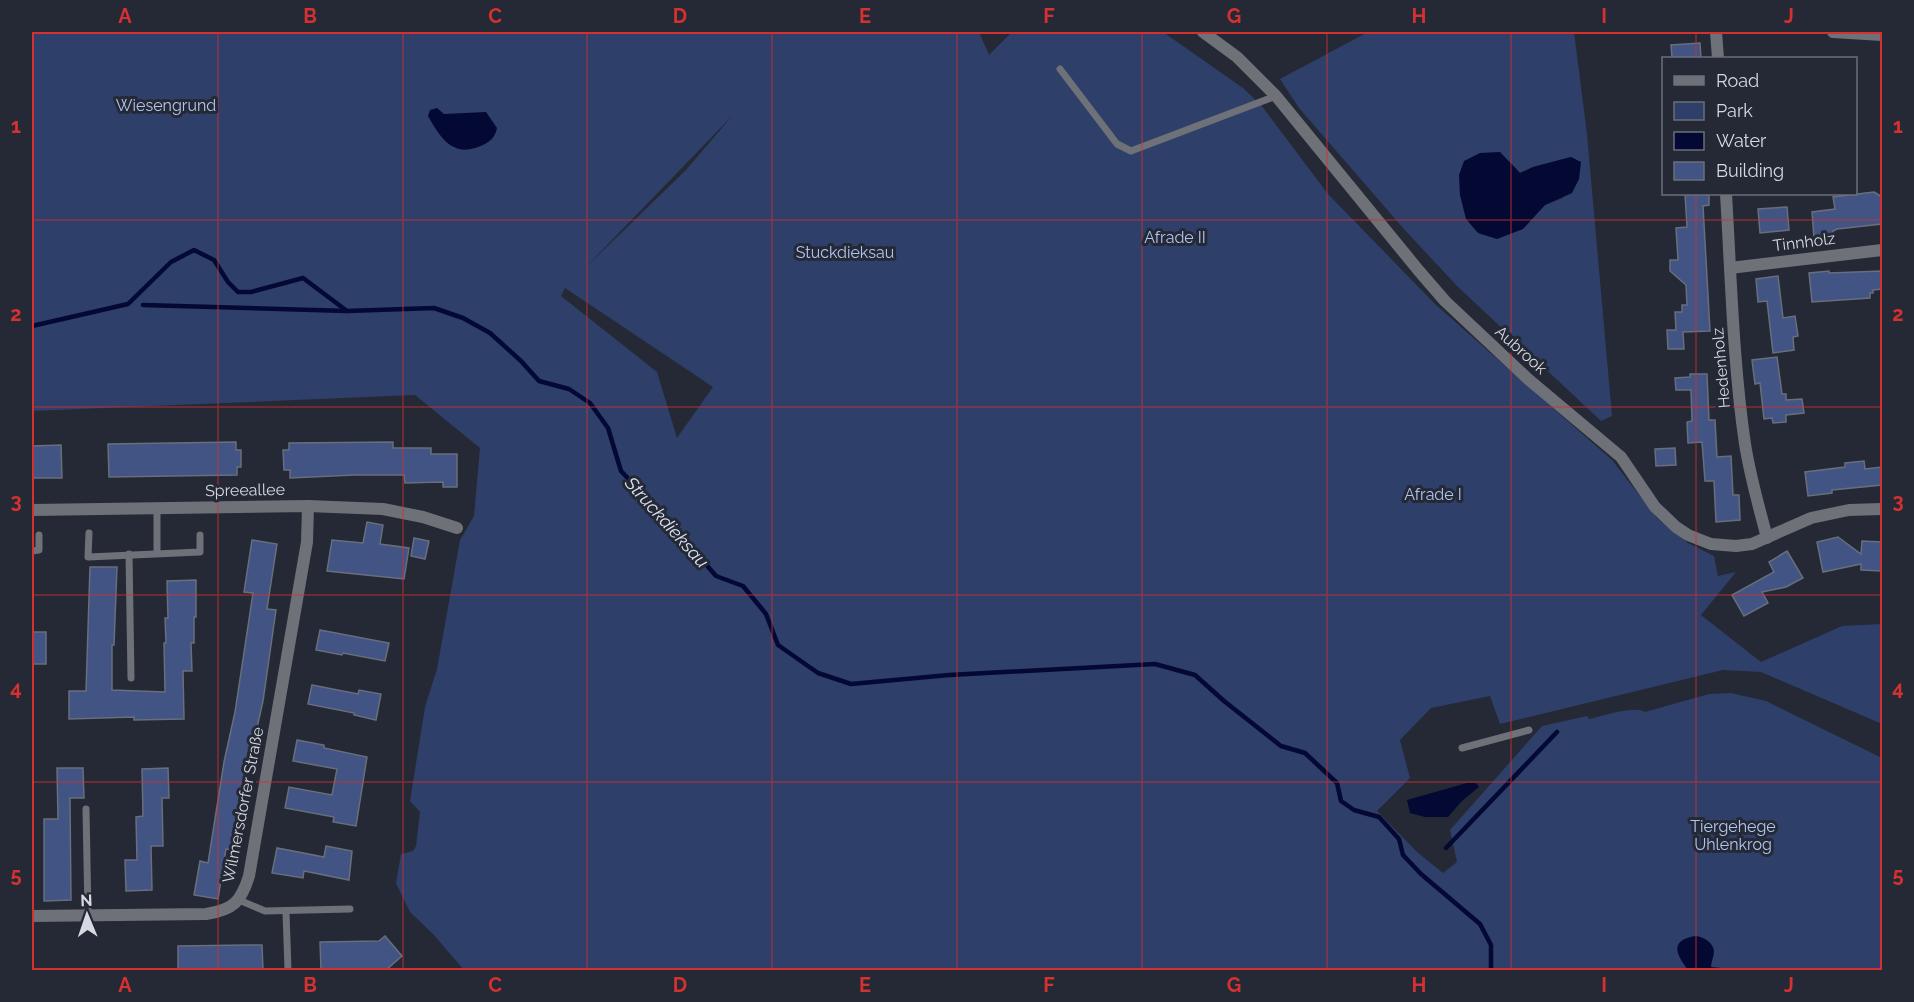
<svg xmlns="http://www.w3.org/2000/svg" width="1914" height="1002" font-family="Raleway,sans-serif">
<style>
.green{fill:#2e3f6a;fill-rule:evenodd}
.water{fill:#030932}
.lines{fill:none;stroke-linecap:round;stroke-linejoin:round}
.stream{stroke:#030932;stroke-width:4.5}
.building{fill:#415483;stroke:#686e7c;stroke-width:1.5}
.service{stroke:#6e7177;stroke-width:7}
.minor{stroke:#6e7177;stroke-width:12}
.grid{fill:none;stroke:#d63131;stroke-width:1.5;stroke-opacity:0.55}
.labels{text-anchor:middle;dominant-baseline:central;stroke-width:6;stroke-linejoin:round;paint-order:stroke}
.park-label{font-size:16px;fill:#b1c5f1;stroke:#242935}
.street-label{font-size:16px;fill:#d6d9e1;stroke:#242935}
.water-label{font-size:18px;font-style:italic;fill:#dde3f3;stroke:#242935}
.neatline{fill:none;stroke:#d63131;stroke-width:2}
.grid-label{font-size:20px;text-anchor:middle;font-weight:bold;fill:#d63131}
</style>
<rect width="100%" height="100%" fill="#242935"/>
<g class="green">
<path d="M32,32H979L989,55L1012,32H1163L1243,88L1261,105L1328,194L1436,305L1612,460L1657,518L1688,543L1714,556L1718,576L1736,572L1701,615L1761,662L1842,626L1882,624V724L1761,672L1723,670L1500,724L1490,696L1431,708L1400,740L1410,778L1377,811L1417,852L1443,873L1457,862L1450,830L1542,726L1587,716L1589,719C1603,716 1634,705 1645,712L1709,694L1731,693L1766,701L1882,758V970H464L433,934L410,912L396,883L401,854L413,851L416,846L420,812L410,801L425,707L437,669L460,540L474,516L480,448L415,395L32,411ZM733,115L686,170L585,268ZM565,288L713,387L677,438L657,372L561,296Z"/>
<path d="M1368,32H1574L1587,134L1612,416L1601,421L1457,286L1403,228L1299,108L1280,79ZM1571,157L1563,198L1545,205L1534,216L1509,161L1520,173L1533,167Z"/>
</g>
<g class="water">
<path d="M437,108L444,114L486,112L497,128C495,137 491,141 483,145C454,159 441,139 428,116L430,110Z"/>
<path d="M1500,152L1520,173L1533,167L1571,157L1581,162L1579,179L1572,193L1545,205L1523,229L1497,239L1478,233L1466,219L1460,195L1459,175L1464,161L1480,153Z"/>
<path d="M1467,783H1476L1479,787L1462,801L1448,817H1425L1410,813L1407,800Z"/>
<path d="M1696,936C1703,937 1713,942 1714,951C1714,956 1711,962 1711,967L1721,968L1722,970H1688C1676,954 1669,940 1696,936Z"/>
</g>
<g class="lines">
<g class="stream">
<path d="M143,305L347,311"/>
<path d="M32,326L128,304L171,262L194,250L214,260L228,282L238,292H251L303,278L347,311L434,308L463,318L490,333L521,361L539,381L569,389L590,403L608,428L621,471L665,517L716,576L743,586L766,614L778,645L818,673L851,684L949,675L1155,664L1195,675L1224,701L1281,746L1305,753L1337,783L1341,801L1354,810L1379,817L1399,839L1403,855L1421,874L1480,924L1491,945V970"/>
<path d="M1446,848L1557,732"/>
</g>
</g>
<g class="building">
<path d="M1700,43L1701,58H1672L1671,45Z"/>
<path d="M1874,192L1882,197V224L1837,229L1833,231L1834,236L1814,238L1812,212L1835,209L1833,197Z"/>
<path d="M1685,194H1709V205L1703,206L1710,331L1683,332L1684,349H1668L1667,330H1676L1675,312H1682V305H1687L1686,285L1670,271V260H1678L1676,228L1687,227Z"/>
<path d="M1787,207L1789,230L1760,233L1758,209Z"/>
<path d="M1829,271V273L1882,271V289L1873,290V293H1870V298L1812,302L1809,273Z"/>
<path d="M1778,276L1783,318L1795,316L1798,336L1793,337L1794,350L1773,353L1767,301L1758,302L1756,279Z"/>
<path d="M1777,357L1782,394H1786V400L1802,399L1804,413L1786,415V422L1773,423L1772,418L1764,419L1760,383L1755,384L1752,360Z"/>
<path d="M1690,374H1707L1709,420H1715L1717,457L1731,456L1733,495H1739L1740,520L1716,522L1714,481H1705L1702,442L1688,443L1687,422L1692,421L1691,390H1676L1675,378L1690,377Z"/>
<path d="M236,442V450H241V467H237V475L109,477L108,444Z"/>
<path d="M393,442V448H431V454H457V487H443V482L405,483L404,475H355L290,478V470H284L283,450H289V443Z"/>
<path d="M61,445L62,478H32V446Z"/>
<path d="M1675,448L1676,465L1656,466L1655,449Z"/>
<path d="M1864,461L1865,469L1882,467V485L1832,490V493L1808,496L1805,472L1845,467V463Z"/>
<path d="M367,522L383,525L380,544L409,548L404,579L327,571L332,540L363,543Z"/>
<path d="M1838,537L1861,554L1862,541L1882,542V571L1861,570V564L1823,572L1817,542Z"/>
<path d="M414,538L429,541L425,559L411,556Z"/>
<path d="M252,540L277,544L267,609L276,610L263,701L252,750L235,850L226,849L218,899L194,895L200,861L208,863L224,762L235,712L253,593L244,592Z"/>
<path d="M1787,551L1803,578L1786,587L1762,592L1768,603L1744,616L1732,595L1774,572L1769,562Z"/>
<path d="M90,567H117L114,645H112V690L165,692L164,643H166L165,618H168L167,581L196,580V617H194V643H191L192,671H183L184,719L134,720V717L69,719V691H86Z"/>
<path d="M320,630L389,643L385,661L343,653L342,655L316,650Z"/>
<rect x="32" y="632" width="14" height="32"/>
<path d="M312,685L358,694L359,690L381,694L376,720L354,715V713L308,704Z"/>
<path d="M297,740L324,745V748L367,757L356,826L333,822L334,817L285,808L289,787L332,795L337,769L293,761Z"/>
<path d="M57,768H83L84,798H70L71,900L44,901V819H58Z"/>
<path d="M168,768L169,798H162L163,846H151L152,890L126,891L125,860H137L136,817L143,816L142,769Z"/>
<path d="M326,846L352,851L349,880L304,871L303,878L272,873L277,848L324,857Z"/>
<path d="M385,936L402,956L386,970H321L320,942L379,941Z"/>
<path d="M246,945H262L263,970H178V946Z"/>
</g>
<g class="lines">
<g class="service">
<path d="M1060,69L1117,144L1131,151L1276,96"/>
<path d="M89,533L88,557L200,552V535"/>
<path d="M32,551L39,550V535"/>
<path d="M157,552V508"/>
<path d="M129,554L131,678"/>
<path d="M1462,748L1529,730"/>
<path d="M86,809L88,915"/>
<path d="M239,900L265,911L350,909"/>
<path d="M286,912L288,970"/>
</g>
<g class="minor">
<path d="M1203,32L1237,57L1276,96L1419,271L1445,301L1528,379L1621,457L1655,507L1676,527L1688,535L1711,544L1736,546L1752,544L1811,518L1849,510L1882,509"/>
<path d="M1716,32L1718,58"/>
<path d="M1833,32L1882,35"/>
<path d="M1726,194C1731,277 1733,362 1745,444C1750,476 1759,507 1767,538"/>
<path d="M1730,268L1882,250"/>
<path d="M32,510L308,506L383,509L423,517L457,528"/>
<path d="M32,916L206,914C233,910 241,902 249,876L307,542L308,506"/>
</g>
</g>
<path class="grid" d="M218,32V970M403,32V970M587,32V970M772,32V970M957,32V970M1142,32V970M1327,32V970M1511,32V970M1696,32V58M1696,194V970M32,220H1882M32,407H1882M32,595H1882M32,782H1882"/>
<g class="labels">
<g class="park-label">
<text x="166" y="105">Wiesengrund</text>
<text x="1175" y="237">Afrade II</text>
<text x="845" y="252">Stuckdieksau</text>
<text x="1433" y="494">Afrade I</text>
<text x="1733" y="826">Tiergehege<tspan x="1733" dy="18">Uhlenkrog</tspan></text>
</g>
<g class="street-label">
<text transform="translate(1804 242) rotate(-7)">Tinnholz</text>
<text transform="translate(1521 350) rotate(42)">Aubrook</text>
<text transform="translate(1721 368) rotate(-95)">Hedenholz</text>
<text transform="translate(245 490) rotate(-1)">Spreeallee</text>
<text transform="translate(243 805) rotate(-79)">Wilmersdorfer Straße</text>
</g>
<g class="water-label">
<text transform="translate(667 522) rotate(48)">Struckdieksau</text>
</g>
</g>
<rect width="1914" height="1002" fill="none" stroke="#242935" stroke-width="66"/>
<rect x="1662" y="57" width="195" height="138" fill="#242935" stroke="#6b6f7a" stroke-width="1.5"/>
<rect x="1674" y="76" width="30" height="9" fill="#6e7177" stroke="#6b6f7a" stroke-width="1.5"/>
<text x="1716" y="87" font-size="18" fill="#d6d9e1">Road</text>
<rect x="1674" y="102" width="30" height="18" fill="#2e3f6a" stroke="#6b6f7a" stroke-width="1.5"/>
<text x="1716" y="117" font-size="18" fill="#d6d9e1">Park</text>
<rect x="1674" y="132" width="30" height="18" fill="#030932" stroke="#6b6f7a" stroke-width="1.5"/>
<text x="1716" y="147" font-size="18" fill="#d6d9e1">Water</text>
<rect x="1674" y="162" width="30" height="18" fill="#415483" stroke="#6b6f7a" stroke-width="1.5"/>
<text x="1716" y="177" font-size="18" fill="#d6d9e1">Building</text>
<g transform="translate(87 915) rotate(358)" stroke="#242935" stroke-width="4.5" paint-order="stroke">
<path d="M0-4.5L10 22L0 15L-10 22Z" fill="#d6d9e1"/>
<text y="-9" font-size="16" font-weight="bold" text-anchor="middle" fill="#d6d9e1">N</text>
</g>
<rect x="33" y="33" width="1848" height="936" class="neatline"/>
<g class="grid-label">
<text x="125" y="23">A</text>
<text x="310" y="23">B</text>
<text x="495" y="23">C</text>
<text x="680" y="23">D</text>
<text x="865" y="23">E</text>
<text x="1049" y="23">F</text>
<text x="1234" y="23">G</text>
<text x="1419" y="23">H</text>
<text x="1604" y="23">I</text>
<text x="1789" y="23">J</text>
<text x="16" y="133">1</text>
<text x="1898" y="133">1</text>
<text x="16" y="321">2</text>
<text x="1898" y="321">2</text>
<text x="16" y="508">3</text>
<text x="1898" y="508">3</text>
<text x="16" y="695">4</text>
<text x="1898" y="695">4</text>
<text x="16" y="882">5</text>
<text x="1898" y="882">5</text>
<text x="125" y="992">A</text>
<text x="310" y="992">B</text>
<text x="495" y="992">C</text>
<text x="680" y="992">D</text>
<text x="865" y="992">E</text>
<text x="1049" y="992">F</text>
<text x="1234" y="992">G</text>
<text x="1419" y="992">H</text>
<text x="1604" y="992">I</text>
<text x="1789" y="992">J</text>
</g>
</svg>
